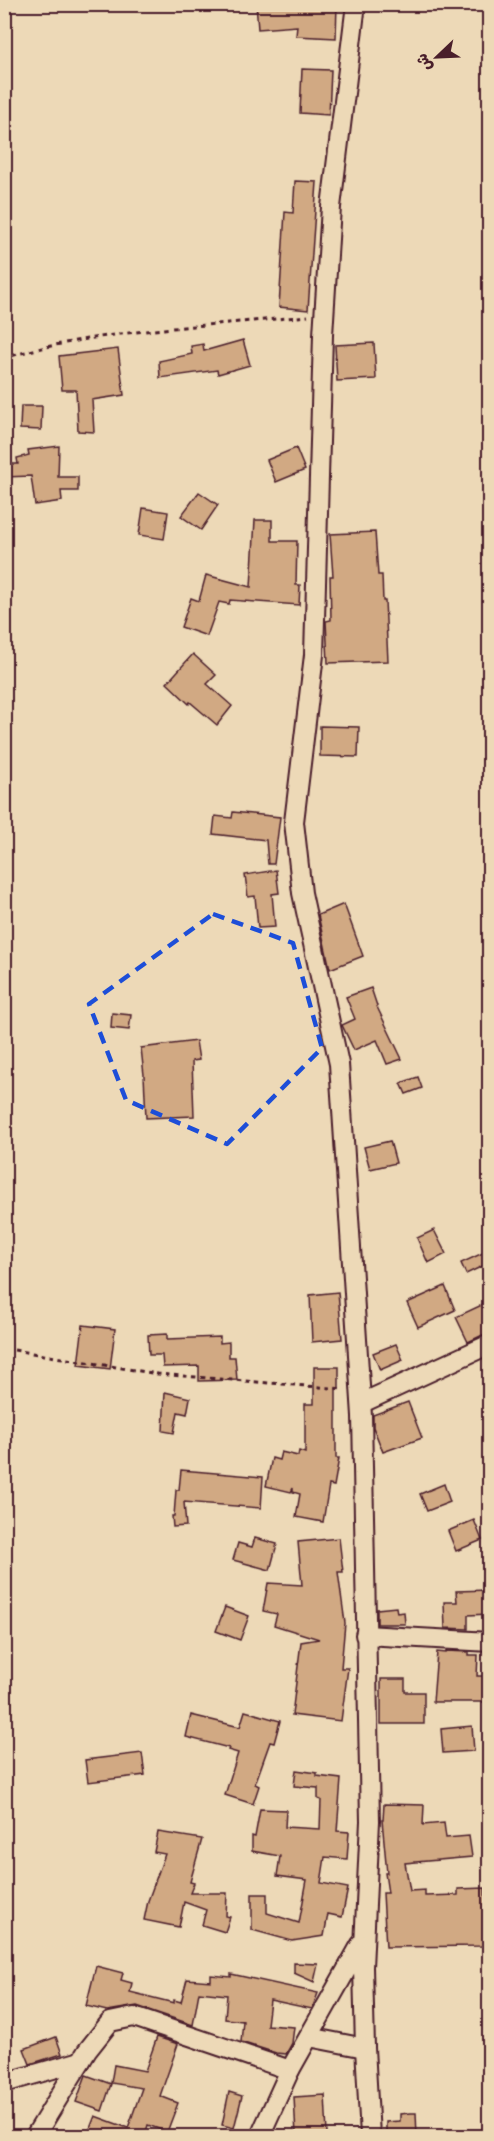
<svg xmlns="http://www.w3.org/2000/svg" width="494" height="2141" font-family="Delius,'Playpen Sans Arabic',sans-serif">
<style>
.building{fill:#d1a983;stroke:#4a1f2b;stroke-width:1.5}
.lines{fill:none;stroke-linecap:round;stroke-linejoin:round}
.minor-casing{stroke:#4a1f2b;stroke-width:22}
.path{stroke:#4a1f2b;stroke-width:3;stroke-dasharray:4.5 4.5;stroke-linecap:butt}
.minor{stroke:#edd9b7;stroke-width:18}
.marked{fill:none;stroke:#1d4ed8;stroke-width:4.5;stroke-dasharray:12 8;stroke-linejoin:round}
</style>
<rect width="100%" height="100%" fill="#edd9b7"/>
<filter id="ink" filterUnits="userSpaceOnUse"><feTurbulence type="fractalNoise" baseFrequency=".0167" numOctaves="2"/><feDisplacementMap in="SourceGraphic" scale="12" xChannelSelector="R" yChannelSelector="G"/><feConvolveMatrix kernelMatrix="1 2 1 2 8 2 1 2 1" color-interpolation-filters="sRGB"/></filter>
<g filter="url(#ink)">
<g class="building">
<path d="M256,4H337L336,38L296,36L297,26L258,29Z"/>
<path d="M302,69L331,70L329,115L300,113Z"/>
<path d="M295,181L317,182L308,310L279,307L285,212L293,213Z"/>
<path d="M243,340L250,365L218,374L217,370L160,378L159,361L192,354L191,346L203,344L204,351Z"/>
<path d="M374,343L376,379L337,381L335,345Z"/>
<path d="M118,349L124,395L92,400L94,432L78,431L76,390H62L59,356Z"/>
<path d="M21,406H42L41,430L20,429Z"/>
<path d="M59,446L58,477H78V491H61L62,501L35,505L31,476L4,477V464H18L17,458L29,455L28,450Z"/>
<path d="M296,448L305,470L276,482L267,460Z"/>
<path d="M199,492L218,505L201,530L181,516Z"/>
<path d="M143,508L168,512L164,539L139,535Z"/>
<path d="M255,520H272V541H297L296,585H300L299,605L230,600L229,604L219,602L207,636L181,627L191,598L199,601L206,575L251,587Z"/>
<path d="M375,532L378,575H382L383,601H385L388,661L328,663L326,621L331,620L330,576H333L330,534Z"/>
<path d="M193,654L216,675L207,684L232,706L217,725L190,702L189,704L167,683Z"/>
<path d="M320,726L359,727L358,757L320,756Z"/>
<path d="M233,812L280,817L274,864H268L266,840L213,834L215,816L232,818Z"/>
<path d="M276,870L279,893L272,894L275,927L258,928L255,896L248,897L245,875Z"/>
<path d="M344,904L363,956L330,969L318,915Z"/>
<path d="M371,988L378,1009L402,1059L387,1064L377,1040L354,1050L342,1025L355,1019L346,997Z"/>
<path d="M112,1013L131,1015L129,1030L111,1028Z"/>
<path d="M196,1041L199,1060L192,1061L194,1116L146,1118L144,1075L141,1048Z"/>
<path d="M418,1077L422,1088L406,1094L401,1083Z"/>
<path d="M390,1141L396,1163L370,1169L364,1147Z"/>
<path d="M434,1230L446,1254L428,1263L417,1238Z"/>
<path d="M485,1252L489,1263L466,1274L461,1263Z"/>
<path d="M445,1286L455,1310L418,1327L407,1303Z"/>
<path d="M338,1292L342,1339L312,1342L310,1295Z"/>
<path d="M486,1303L489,1309V1332L468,1342L456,1317Z"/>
<path d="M83,1325L115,1329L110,1369L78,1365Z"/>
<path d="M167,1334V1339L220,1337V1343L229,1342V1357H235L237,1380L199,1381V1366L163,1367L162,1355H149L148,1335Z"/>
<path d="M396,1344L403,1360L380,1370L373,1353Z"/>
<path d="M314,1367H339V1388H336V1458H339L334,1486L329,1485L323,1522L296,1517L300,1494L293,1492V1488L291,1492L266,1486L272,1458L279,1460L281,1452L298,1456L299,1451L305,1453V1404H314Z"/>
<path d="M165,1392L190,1398L187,1414L178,1412L174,1433L163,1431Z"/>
<path d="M408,1402L422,1438L383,1452L373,1427V1415Z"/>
<path d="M181,1470L263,1477L261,1508L184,1502L186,1526L173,1527L172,1516H174L176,1490H179Z"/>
<path d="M444,1484L450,1502L427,1511L420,1494Z"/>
<path d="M474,1520L482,1540L456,1551L448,1531Z"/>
<path d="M255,1538L277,1544L270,1570L233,1560L238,1543L252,1547Z"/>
<path d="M339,1538L343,1572H338L345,1623L341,1668H348L341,1721L292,1715L301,1642L319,1639L274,1625L277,1614L263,1611L268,1583L302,1585L298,1542Z"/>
<path d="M489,1590V1614L468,1615V1629L445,1628L444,1602H457L456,1591Z"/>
<path d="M225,1607L249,1616L240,1640L216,1631Z"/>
<path d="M396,1607L397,1613L404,1612L405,1624H377V1609Z"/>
<path d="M446,1651L469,1652V1655H478L477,1676H489V1702H433L437,1652L446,1653Z"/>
<path d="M381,1679H405V1692H424V1724H381Z"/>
<path d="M245,1711L280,1721L274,1743L270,1742L255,1784L259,1786L253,1804L225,1795L238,1753L228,1750L229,1748L186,1737L191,1715L240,1727Z"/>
<path d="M472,1726L474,1751L443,1753L441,1729Z"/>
<path d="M142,1753L145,1775L88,1782L85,1760Z"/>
<path d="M296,1770L317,1773V1776L341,1779L337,1831L349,1832L347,1859L325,1857L321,1883L348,1888L342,1917L328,1914L324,1936L292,1941L252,1930V1894H267V1913L299,1923L307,1880L277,1876L280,1856L252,1851V1836L255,1837L260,1809L286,1810L285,1827L320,1829L321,1800L318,1799V1788L294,1786Z"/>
<path d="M384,1804L424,1805L423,1825L444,1823L446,1838L469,1836L472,1857L405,1863L410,1891L425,1890V1896L458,1895V1889L485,1888L486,1917H484V1946L386,1947L383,1893H388L385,1873H387L382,1820H383Z"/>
<path d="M158,1832L202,1839L190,1882L194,1883L190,1893H227L226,1916L230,1917L225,1932L202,1925L206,1910L184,1902L179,1927L144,1920L148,1901L165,1854L154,1852Z"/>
<path d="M294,1963L318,1964L314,1982L294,1973Z"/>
<path d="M96,1966L123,1973L121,1980L132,1983L130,1992L174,2003V2000L181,2002L187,1979L211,1981V1975L231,1977V1974L318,1993L312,2009L270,2000L267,2025L294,2027L292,2043L286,2054L276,2053L241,2042L243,2021L225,2019L227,1995L199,1992L193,2025L137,2006L107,2011L86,2006Z"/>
<path d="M56,2037L62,2054L30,2064L24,2049Z"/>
<path d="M157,2037L178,2044L160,2096L178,2103L167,2132L148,2125L145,2135L147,2136H87L95,2116L128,2128L142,2088L111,2083L114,2065L145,2071Z"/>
<path d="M86,2075L111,2084L102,2111L76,2102Z"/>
<path d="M229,2092L242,2096L234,2128L222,2125Z"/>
<path d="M325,2095L327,2134L296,2135L294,2097Z"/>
<path d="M410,2113H416L417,2136H386V2122L400,2121V2114Z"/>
</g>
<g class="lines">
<g class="minor-casing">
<g id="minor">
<path d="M356,4L331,207L323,335L314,655L294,822L302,893L339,1064L362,1416L370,1821L363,1967L365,2048L370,2136"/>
<path d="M362,1403L490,1344"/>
<path d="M365,1635L490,1642"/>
<path d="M309,2037L365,2048"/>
<path d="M4,2083L81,2061"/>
<path d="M35,2136L87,2051L110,2022L134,2017L290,2070"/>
<path d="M260,2136L290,2070L361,1944"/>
</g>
</g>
<g class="path">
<path d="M4,358C100,329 209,326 308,316"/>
<path d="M14,1350L158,1374L344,1389"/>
</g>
<use href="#minor" class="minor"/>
</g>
</g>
<path class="marked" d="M213,914L293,943L322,1048L227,1144L126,1100L89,1004Z"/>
<rect width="494" height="2141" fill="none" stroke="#edd9b7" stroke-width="24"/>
<rect x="12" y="12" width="470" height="2117" fill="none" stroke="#4a1f2b" stroke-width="2" filter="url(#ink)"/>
<g transform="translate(437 57) rotate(247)" stroke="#edd9b7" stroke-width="4.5" paint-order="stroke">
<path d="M0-4.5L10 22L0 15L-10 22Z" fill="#4a1f2b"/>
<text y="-9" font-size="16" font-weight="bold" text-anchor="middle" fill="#4a1f2b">ش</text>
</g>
</svg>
